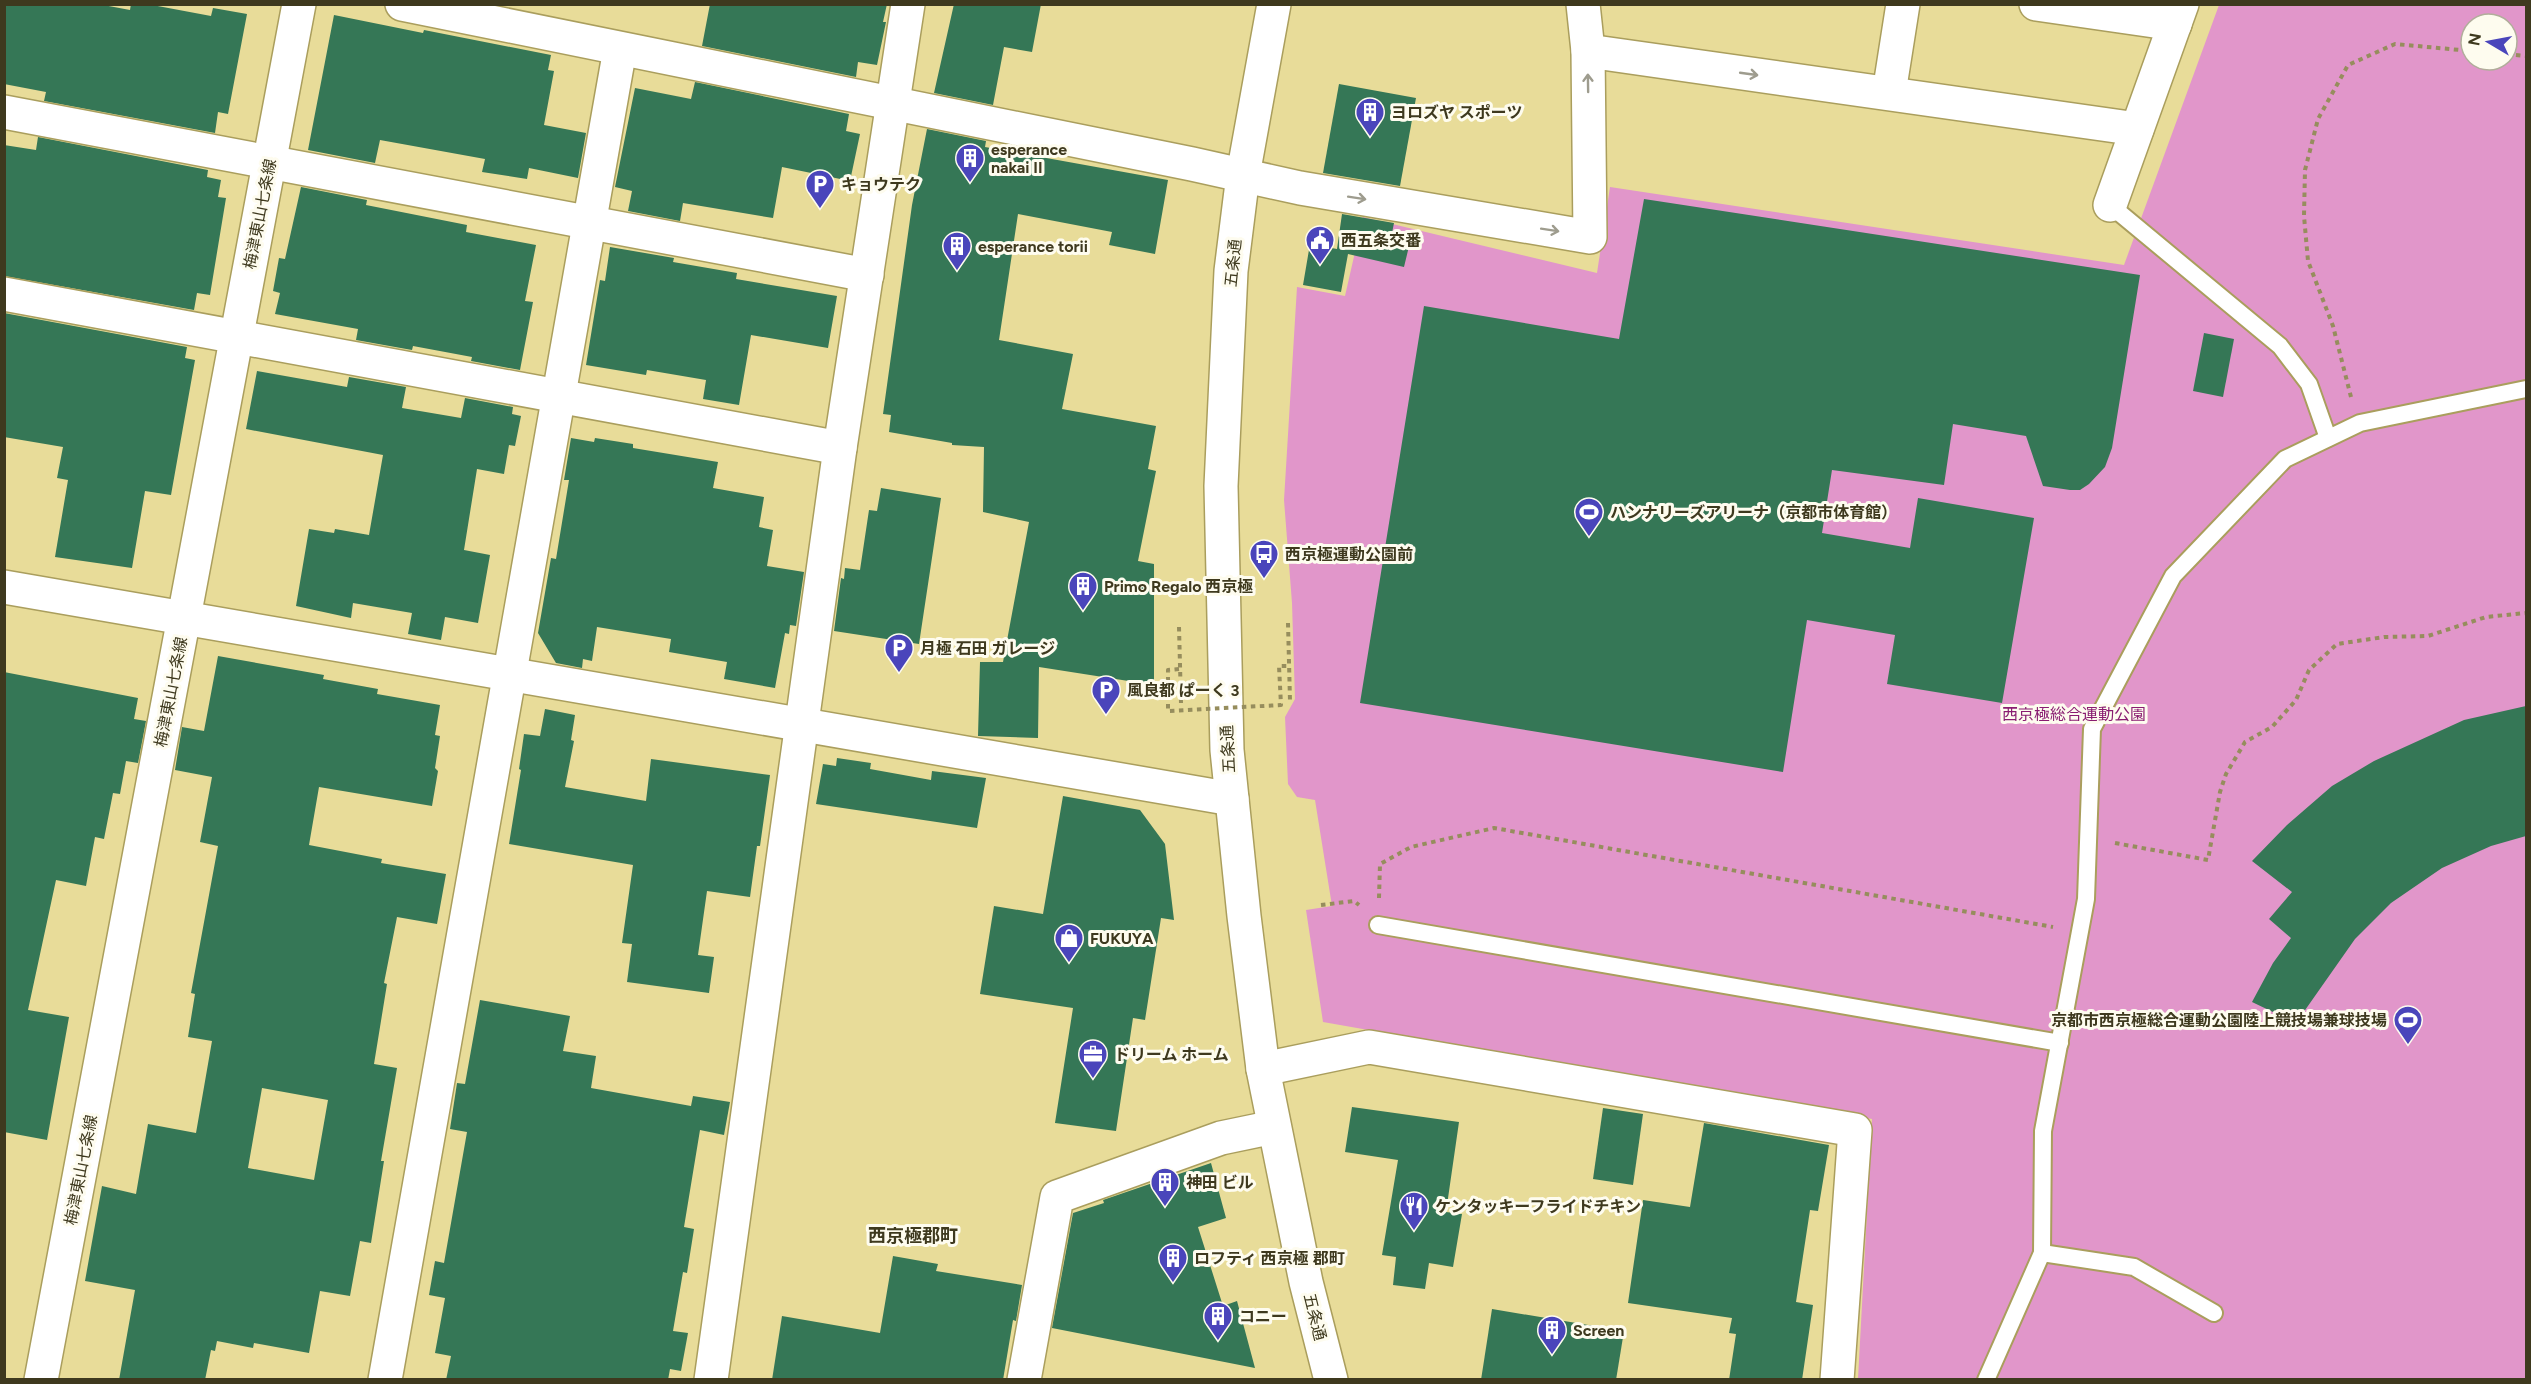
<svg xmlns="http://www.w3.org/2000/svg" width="2531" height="1384" font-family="Figtree,'Noto Sans JP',sans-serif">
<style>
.green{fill:#e196ca;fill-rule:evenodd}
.building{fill:#357756;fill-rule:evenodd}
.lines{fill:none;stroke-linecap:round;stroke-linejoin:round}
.service-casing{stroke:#aa9e5d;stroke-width:20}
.minor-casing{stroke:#aa9e5d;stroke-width:36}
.secondary-casing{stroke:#aa9e5d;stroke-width:36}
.trunk-casing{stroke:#aa9e5d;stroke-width:36}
.path{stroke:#968d5d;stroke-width:4;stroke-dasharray:4.5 4.5;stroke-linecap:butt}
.service{stroke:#fff;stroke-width:16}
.minor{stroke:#fff;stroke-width:33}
.secondary{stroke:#fff;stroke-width:33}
.trunk{stroke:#fff;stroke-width:33}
.path-bridge{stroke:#968d5d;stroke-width:4;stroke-dasharray:4.5 4.5;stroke-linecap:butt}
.oneway{stroke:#9e9c8e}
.labels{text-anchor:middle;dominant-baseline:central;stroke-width:6;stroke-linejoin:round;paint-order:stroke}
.poi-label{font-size:16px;font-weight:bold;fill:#3e391e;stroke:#fefcef;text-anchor:start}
.street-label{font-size:16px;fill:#3e391e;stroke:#fefcef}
.park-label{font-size:16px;fill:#891c71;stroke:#fefcef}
.neighbourhood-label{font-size:18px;font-weight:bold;fill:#3e391e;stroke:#fefcef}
</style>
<rect width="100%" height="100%" fill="#e8dc99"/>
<path class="green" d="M2219,5H2526V1379H1858L1872,1119L1323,1022L1306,910L1332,906L1315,800L1297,797L1288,784L1285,717L1295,699L1292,603L1284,500L1297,287L1345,296L1363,217L1597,273L1610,187L2124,265ZM2471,24H2507V60H2471Z"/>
<g class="building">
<path d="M4,4H98L130,10L131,4H147L211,16L213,8L247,14L228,114L218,112L215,133L44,101L46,92L4,84Z"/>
<path d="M710,4H887L883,22H886L877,65L858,62L856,77L702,46Z"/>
<path d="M954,4H1041L1032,52L1004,47L993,105L934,93Z"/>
<path d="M334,15L423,33L424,30L551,55L548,70L554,71L544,125L586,133L578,178L529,168L527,179L482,172L485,159L380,140L375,163L308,150Z"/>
<path d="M695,82L849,114L846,131L860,134L850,181L782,167L773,218L683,203L680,221L628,211L632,191L615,187L635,88L691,99Z"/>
<path d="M1339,84L1416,98L1400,186L1323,173Z"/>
<path d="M927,129L986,141L985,147L1168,180L1155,254L1109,245L1112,232L1018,214L999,340L1073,354L1062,409L1156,426L1148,469L1156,471L1138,561L1154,564V685L1039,667L1038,738L978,736L980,662H1003L1029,522L983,512L984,447L952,445V443L889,432L891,415L883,414L912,205Z"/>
<path d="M38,137L208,170L207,177L221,180L218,197L226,198L210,295L197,293L194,310L4,276V145L36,150Z"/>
<path d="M301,187L367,200L366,205L467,225L466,232L536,245L525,301L533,302L520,370L471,361L472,357L413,346L412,350L356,340L358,329L275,314L280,293L273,291L279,258L285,259Z"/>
<path d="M1644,199L2140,275L2112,448L2105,467L2089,484L2080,490H2070L2043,486L2026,436L1953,424L1944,485L1832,470L1822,533L1910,548L1918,498L2034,518L2002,703L1887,684L1895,635L1807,620L1783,772L1360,703L1424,306L1619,339Z"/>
<path d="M1342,214L1394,223L1392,233L1411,238L1404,267L1348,254L1341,292L1303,285L1310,244L1337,249Z"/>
<path d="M610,247L674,258L673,262L737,273L736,279L837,296L828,348L751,335L739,405L703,399L706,380L647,370L646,375L586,365L600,280L605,281Z"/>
<path d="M4,313L187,347L185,358L195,360L171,495L145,491L132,568L55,557L68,480L57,478L63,447L4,437Z"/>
<path d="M2204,333L2234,339L2223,397L2193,391Z"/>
<path d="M257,371L347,387L349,377L406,387L402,408L461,418L465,398L513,407L512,414L521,416L515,446L509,445L504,474L477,469L464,550L490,555L478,623L445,617L441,640L408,634L412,613L353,603L351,618L296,606L309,529L334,533L335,529L369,535L383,455L246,429Z"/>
<path d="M571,438L594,442L595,438L633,444V448L718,462L713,488L764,497L759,527L773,530L767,566L804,572L796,626L790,625L789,634L785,633L775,688L724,679L727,662L669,652L671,639L597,627L592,661L583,659L582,668L556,663L538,633L551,558L556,559L569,480H564Z"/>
<path d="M881,488L941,498L919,644L834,631L841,578L844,579L845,568L860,570L869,510L877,511Z"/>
<path d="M218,656L324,675L323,679L378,689L377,694L440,705L435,735L440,736L435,768L438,771L432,806L319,787L309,845L382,859L381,863L446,874L437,924L397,917L384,983L387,984L374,1064L397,1068L381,1161H384L371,1243L360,1241L350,1296L320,1291L309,1353L254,1343L253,1348L217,1341L215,1351L211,1350L205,1380H119L135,1290L85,1281L102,1186L136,1194L148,1124L196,1133L212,1041L188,1037L195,994L191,993L218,846L200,842L212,777L175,770L182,727L204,731ZM262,1088L328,1100L314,1180L248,1168Z"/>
<path d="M4,672L138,698L134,719L146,721L138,763L126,761L120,794L113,793L104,839L95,837L86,886L56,880L28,1010L69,1017L47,1140L4,1132Z"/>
<path d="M2526,706V836L2491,846L2442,868L2391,903L2355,939L2296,1023L2252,1002L2273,963L2291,938L2269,919L2292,892L2252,861L2287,825L2332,786L2374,761L2464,720Z"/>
<path d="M545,709L575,715L571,740L574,741L565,787L646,801L651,759L770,775L760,846H757L750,897L707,891L698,955L714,957L709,993L627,982L632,944L622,943L633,865L509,844L521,770L519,769L524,734L540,736Z"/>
<path d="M837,758L871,763L870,769L931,780L932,771L986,778L977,828L816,804L823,764L836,766Z"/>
<path d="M1063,796L1140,810L1165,844L1174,920L1161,918L1145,1020L1133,1018L1116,1131L1055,1123L1073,1008L980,994L994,906L1043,914Z"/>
<path d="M480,1000L570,1016L563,1051L596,1056L591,1088L691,1106L693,1096L730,1102L724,1135L700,1130L684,1227L694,1229L687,1273L683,1272L673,1331L688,1333L681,1371L670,1369L668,1380H446L451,1356L435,1353L445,1298L429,1295L435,1261L444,1263L467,1132L450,1129L457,1083L465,1084Z"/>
<path d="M1352,1107L1459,1122L1446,1212L1462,1214L1453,1267L1429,1263L1425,1289L1393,1285L1396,1257L1382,1255L1398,1160L1345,1152Z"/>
<path d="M1603,1108L1643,1114L1633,1185L1593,1179Z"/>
<path d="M1704,1123L1829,1145L1818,1211L1810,1210L1796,1302L1813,1305L1802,1380H1729L1736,1334L1729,1333L1732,1318L1628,1303L1643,1200L1690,1207Z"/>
<path d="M1211,1163L1226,1218L1198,1227L1223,1306L1237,1301L1255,1368L1052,1328L1073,1213L1104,1203L1103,1200Z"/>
<path d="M893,1256L938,1264L936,1271L1022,1285L1016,1321L1013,1320L1003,1380H772L782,1316L880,1333Z"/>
<path d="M1492,1309L1624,1331L1616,1380H1481Z"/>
</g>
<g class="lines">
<g class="service-casing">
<g id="service">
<path d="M2110,205L2280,346L2309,384L2328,438"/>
<path d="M1378,925L2060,1043"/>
<path d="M2042,1253L2134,1267L2214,1313"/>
<path d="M1986,1380L2042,1253L2043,1131L2086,899L2092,729L2173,576L2285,459L2360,423L2526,389"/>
</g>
</g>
<g class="minor-casing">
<g id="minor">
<path d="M402,4L1192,164L1300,188L1590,237L1588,51L2137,129"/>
<path d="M1583,4L1588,51"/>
<path d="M2036,4L2175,24"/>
<path d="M1889,93L1903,4"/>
<path d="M4,112L867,275"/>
<path d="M2110,205L2182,4"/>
<path d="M4,294L840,448"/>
<path d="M4,587L1232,799"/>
<path d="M1263,1069L1369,1047L1855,1130L1837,1380"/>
<path d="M385,1380L620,49"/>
<path d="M711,1380L840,448L908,4"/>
<path d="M1024,1380L1057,1197L1221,1138L1274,1127"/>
</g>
</g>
<g class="secondary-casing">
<path id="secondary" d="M41,1380L299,4"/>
</g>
<g class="trunk-casing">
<path id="trunk" d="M1274,4L1243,175L1231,271L1221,486L1227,750L1244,916L1263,1069L1306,1282L1331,1380"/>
</g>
<g class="path">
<path d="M2507,54L2526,56"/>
<path d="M2351,397L2333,326L2308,261L2304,216L2305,170L2318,119L2348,65L2395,44L2471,51"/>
<path d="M1288,623L1290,701"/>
<path d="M1179,627L1181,703"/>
<path d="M2115,843L2208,860L2220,792L2226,774L2245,742L2272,727L2296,700L2309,670L2337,644L2384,637L2428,636L2486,617L2526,613"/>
<path d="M1379,898L1380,864L1411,847L1494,828L2053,927"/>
<path d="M1321,905L1354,901L1359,905"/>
</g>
<use href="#service" class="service"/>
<use href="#minor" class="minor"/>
<use href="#secondary" class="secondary"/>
<use href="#trunk" class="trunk"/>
<path class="path-bridge" d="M1179,669L1168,670V711L1281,705L1279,666H1290"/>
</g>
<defs><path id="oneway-shaft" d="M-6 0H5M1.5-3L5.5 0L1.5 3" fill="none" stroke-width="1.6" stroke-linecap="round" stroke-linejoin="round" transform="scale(1.5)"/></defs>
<g class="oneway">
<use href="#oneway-shaft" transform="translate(1749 74) rotate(8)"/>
<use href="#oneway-shaft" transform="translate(1588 83) rotate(-91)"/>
<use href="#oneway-shaft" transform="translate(1357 198) rotate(9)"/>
<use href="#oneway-shaft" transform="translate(1550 230) rotate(9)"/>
</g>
<defs>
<g id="building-pin" transform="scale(1.5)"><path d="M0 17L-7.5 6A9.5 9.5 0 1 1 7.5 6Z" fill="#4a45bb" stroke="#fefcef"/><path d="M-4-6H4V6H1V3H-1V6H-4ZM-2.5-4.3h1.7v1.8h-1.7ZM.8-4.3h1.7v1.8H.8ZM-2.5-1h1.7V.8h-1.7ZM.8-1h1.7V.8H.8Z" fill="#fff"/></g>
<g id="parking-pin" transform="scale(1.5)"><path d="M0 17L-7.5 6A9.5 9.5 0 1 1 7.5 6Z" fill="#4a45bb" stroke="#fefcef"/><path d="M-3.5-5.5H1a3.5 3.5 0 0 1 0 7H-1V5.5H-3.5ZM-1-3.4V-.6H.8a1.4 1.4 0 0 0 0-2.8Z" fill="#fff"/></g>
<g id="civic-pin" transform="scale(1.5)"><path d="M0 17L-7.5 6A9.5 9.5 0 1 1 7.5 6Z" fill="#4a45bb" stroke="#fefcef"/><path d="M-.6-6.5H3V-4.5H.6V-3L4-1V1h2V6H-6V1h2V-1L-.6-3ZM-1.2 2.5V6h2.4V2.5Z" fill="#fff"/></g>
<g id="stadium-pin" transform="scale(1.5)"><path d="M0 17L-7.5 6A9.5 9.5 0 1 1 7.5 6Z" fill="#4a45bb" stroke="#fefcef"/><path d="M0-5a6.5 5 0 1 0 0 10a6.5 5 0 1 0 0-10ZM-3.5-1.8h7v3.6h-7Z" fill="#fff"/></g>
<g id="bus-pin" transform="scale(1.5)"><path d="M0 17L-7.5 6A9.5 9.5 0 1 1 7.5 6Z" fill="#4a45bb" stroke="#fefcef"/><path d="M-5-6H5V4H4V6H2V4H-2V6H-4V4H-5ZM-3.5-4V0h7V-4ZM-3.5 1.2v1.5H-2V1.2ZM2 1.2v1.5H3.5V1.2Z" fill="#fff"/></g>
<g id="shop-pin" transform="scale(1.5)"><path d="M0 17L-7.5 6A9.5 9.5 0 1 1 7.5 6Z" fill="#4a45bb" stroke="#fefcef"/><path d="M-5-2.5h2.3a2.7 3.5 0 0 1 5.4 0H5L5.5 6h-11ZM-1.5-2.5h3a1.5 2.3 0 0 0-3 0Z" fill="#fff"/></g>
<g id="office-pin" transform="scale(1.5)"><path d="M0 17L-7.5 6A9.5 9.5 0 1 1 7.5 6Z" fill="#4a45bb" stroke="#fefcef"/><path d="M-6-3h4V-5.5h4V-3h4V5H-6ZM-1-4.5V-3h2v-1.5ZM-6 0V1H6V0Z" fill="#fff"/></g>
<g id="restaurant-pin" transform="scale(1.5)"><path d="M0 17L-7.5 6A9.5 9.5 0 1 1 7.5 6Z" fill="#4a45bb" stroke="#fefcef"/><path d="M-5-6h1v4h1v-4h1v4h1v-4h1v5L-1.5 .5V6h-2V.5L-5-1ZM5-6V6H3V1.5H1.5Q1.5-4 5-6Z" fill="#fff"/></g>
</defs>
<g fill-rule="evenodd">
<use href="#building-pin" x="1370" y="112"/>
<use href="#building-pin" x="970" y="158"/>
<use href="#parking-pin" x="820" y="184"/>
<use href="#civic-pin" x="1320" y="240"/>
<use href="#building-pin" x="957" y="246"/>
<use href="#stadium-pin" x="1589" y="512"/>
<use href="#bus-pin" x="1264" y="554"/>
<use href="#building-pin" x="1083" y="586"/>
<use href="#parking-pin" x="899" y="648"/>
<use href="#parking-pin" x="1106" y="690"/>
<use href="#shop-pin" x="1069" y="938"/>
<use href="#stadium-pin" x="2408" y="1020"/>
<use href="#office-pin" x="1093" y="1054"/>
<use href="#building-pin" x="1165" y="1182"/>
<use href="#restaurant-pin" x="1414" y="1206"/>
<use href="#building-pin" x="1173" y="1258"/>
<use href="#building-pin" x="1218" y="1316"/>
<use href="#building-pin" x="1552" y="1330"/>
</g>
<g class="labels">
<g class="poi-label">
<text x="1391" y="112">ヨロズヤ スポーツ</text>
<text x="991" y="149">esperance<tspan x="991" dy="18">nakai II</tspan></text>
<text x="841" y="184">キョウテク</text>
<text x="1341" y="240">西五条交番</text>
<text x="978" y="246">esperance torii</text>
<text x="1610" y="512">ハンナリーズアリーナ（京都市体育館）</text>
<text x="1285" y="554">西京極運動公園前</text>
<text x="1104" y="586">Primo Regalo 西京極</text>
<text x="920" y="648">月極 石田 ガレージ</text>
<text x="1127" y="690">風良都 ぱーく 3</text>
<text x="1090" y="938">FUKUYA</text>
<text x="2387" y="1020" text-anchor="end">京都市西京極総合運動公園陸上競技場兼球技場</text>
<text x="1114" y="1054">ドリーム ホーム</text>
<text x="1186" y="1182">神田 ビル</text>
<text x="1435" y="1206">ケンタッキーフライドチキン</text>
<text x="1194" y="1258">ロフティ 西京極 郡町</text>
<text x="1239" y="1316">コニー</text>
<text x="1573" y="1330">Screen</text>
</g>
<g class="street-label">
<text transform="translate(260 214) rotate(-79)">梅津東山七条線</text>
<text transform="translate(1233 263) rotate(-84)">五条通</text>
<text transform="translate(171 692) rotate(-79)">梅津東山七条線</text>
<text transform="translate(1228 749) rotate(-93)">五条通</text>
<text transform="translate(81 1170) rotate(-79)">梅津東山七条線</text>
<text transform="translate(1315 1317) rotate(76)">五条通</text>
</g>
<g class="park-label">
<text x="2074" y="714">西京極総合運動公園</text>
</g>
<g class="neighbourhood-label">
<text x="913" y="1236">西京極郡町</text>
</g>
</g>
<rect width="2531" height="1384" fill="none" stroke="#3e391e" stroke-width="12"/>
<g transform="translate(2489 42) rotate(280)"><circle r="28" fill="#fefcef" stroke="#b1ae9b" stroke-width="1.5"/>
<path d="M0-4.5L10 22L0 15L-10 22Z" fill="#4a45bb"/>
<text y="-9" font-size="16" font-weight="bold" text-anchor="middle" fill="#3e391e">N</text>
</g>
</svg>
